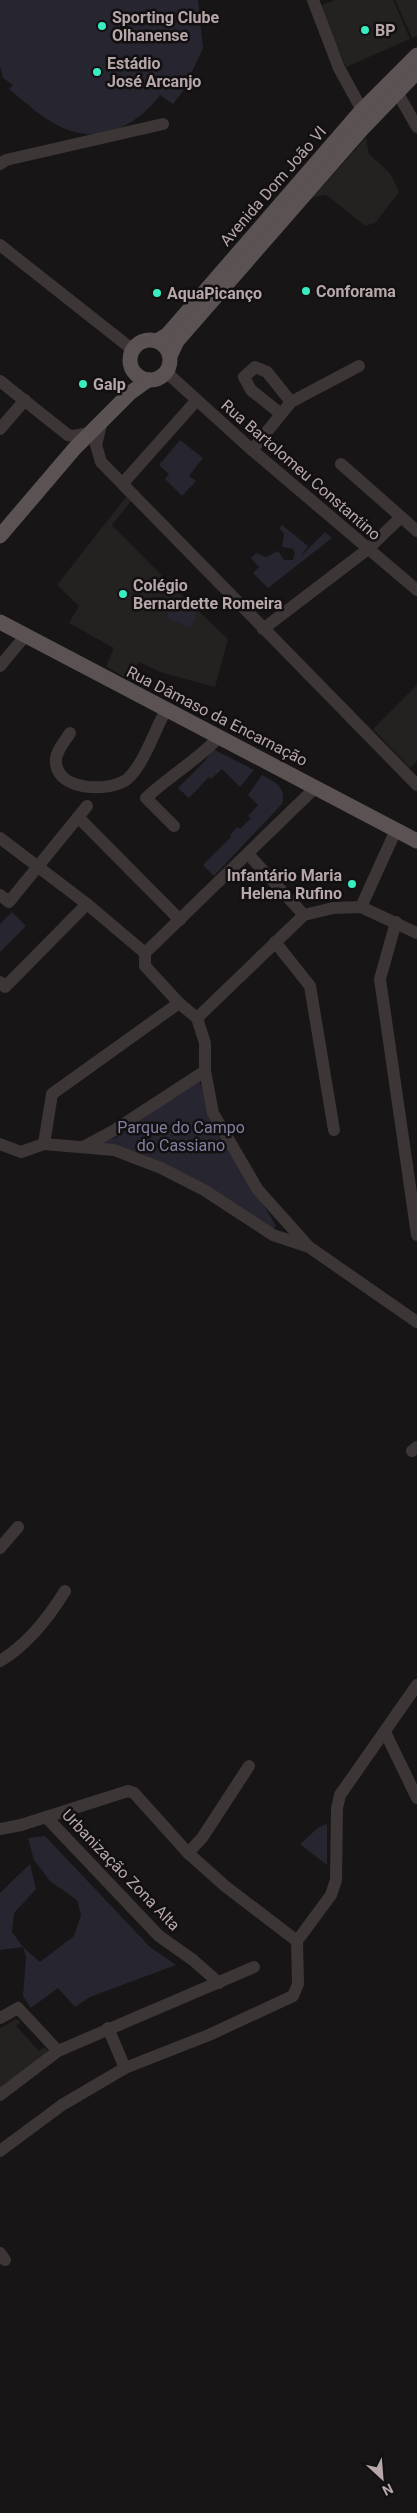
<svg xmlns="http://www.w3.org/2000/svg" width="417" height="2513" font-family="Roboto,sans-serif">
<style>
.built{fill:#242121}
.green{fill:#27252f}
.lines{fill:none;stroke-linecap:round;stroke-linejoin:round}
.minor{stroke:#3c3637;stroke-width:12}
.major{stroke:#5b5253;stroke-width:15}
.poi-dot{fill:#37edc1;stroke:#121010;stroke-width:2}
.labels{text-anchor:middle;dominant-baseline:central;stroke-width:5;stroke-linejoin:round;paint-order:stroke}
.poi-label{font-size:16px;font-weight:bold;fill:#b7a7ab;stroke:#121010;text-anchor:start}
.street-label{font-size:16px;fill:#b7a7ab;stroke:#121010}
.park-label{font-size:16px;fill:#847fa1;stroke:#121010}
</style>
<rect width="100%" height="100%" fill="#171515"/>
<g class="built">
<path d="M335,0H393L410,39L346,67L320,6Z"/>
<path d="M395,0H417V36L412,38Z"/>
<path d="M366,138L369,154L390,173L399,192L375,223L365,226L328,196L324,195L312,198Z"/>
<path d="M126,497L131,501L112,525L175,589L228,639L215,687L160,672L139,662L129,680L106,666L114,648L69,623L79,606L57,585Z"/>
<path d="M417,685V761L410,768L373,729Z"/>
<path d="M16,2019L21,2022L16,2026L39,2051L45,2047L49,2052L0,2091V2028Z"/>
</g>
<g class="green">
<path d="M0,0H198L203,48L183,91L173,104L160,95C138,125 100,145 63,128C43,119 26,103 9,89L13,85L3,78L0,67Z"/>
<path d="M180,440L203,458L189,476L196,481L182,496L165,479L169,474L159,465Z"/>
<path d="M282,525L308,546L301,556L325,532L332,538L268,588L253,573L259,567L251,558L256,553L266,557L278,551L284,560H293L295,553L293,549L282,547L284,534L279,528Z"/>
<path d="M173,602L197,612L191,628L166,618Z"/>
<path d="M213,749L254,770L240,787L222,769L211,779L209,777L189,798L178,788L205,761Z"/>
<path d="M262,775C275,782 287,787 282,804L214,876L203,865L231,837L230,835L237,827L240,829L251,818L248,816L258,805L248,795Z"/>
<path d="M12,912L26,926L0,952V924Z"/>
<path d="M199,1079L210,1114L276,1226L272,1229L100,1143L117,1137Z"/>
<path d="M327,1824V1865L300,1844L319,1827Z"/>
<path d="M45,1836L150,1947L176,1965L90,1997L75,2007L58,1988L31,2008L23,1996L26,1957L23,1947L0,1950V1893L30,1864L36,1889L14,1913L12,1932L23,1947L40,1962L74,1936L81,1915L77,1900L50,1881L34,1860L28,1838Z"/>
</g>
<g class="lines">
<g class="minor">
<path d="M313,0L339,68L362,110"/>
<path d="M397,92L417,127"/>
<path d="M0,164L6,160L163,124"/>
<path d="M0,245L133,350"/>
<path d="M166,372L252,450L417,590"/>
<path d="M0,381L68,435L73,436L82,434"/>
<path d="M281,414L251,390L244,377L255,367L267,372L291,402"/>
<path d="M101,424L96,445L101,462L417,785"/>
<path d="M0,429L25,400"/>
<path d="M252,450L291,402L359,366"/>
<path d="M341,464L417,531"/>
<path d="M123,483L196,401"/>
<path d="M263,629L368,549L401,517"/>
<path d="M0,666L25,636"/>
<path d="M70,733C65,741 54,753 56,764C60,791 108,792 126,780C143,767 155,729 166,710"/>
<path d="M78,817L180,920"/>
<path d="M174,826L146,798C169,776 198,760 219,737"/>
<path d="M0,838L87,904L145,953"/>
<path d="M248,854L304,915"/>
<path d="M0,895L9,902L87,806"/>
<path d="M361,907L396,830"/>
<path d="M396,922L380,979L417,1235"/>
<path d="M275,942L310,986L334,1130"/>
<path d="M145,953L316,787"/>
<path d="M145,953V966L179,1003L197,1018"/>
<path d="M0,982L5,987L87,904"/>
<path d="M197,1018L205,1043V1071L213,1113L258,1190L309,1247L417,1322"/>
<path d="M197,1018L304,915L333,908L361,907L417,933"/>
<path d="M0,1144L21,1152L44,1144L114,1150L161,1168L204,1190L273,1235L306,1246"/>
<path d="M44,1144L52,1094L179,1003"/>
<path d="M83,1147L113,1131L205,1071"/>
<path d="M412,1451L417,1447"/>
<path d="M0,1548L18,1527"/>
<path d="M0,1661C27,1645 49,1617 65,1591"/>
<path d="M385,1732L417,1798"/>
<path d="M46,1817L159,1936L193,1960L219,1983"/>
<path d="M0,1829L21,1825L128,1791L134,1793L188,1853L225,1886L297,1941"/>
<path d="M188,1853L202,1838L249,1766"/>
<path d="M0,2018L18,2008L58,2051"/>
<path d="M108,2028L125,2068"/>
<path d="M0,2095L58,2051L254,1967"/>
<path d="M0,2151L62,2105L125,2068L209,2035L293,1996L298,1984L297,1941L331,1895L336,1880L337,1808L340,1795L417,1685"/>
<path d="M0,2253L5,2260"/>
</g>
<g class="major">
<circle cx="150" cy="360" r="20"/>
<path d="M157,341L168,334L362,110L417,55"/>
<path d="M170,356L177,341L362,129L417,72"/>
<path d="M0,536L75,448L130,393L148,380"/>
<path d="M0,622L417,841"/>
</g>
</g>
<g class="poi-dot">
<circle cx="102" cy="26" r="5"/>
<circle cx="365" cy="30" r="5"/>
<circle cx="97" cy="72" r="5"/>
<circle cx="306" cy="291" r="5"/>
<circle cx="157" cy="293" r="5"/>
<circle cx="83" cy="384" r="5"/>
<circle cx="123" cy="594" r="5"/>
<circle cx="352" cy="884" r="5"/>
</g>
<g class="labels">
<g class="poi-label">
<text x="112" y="17">Sporting Clube<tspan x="112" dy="18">Olhanense</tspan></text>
<text x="375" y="30">BP</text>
<text x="107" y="63">Estádio<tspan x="107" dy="18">José Arcanjo</tspan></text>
<text x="316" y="291">Conforama</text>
<text x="167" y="293">AquaPicanço</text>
<text x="93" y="384">Galp</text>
<text x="133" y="585">Colégio<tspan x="133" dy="18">Bernardette Romeira</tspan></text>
<text x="342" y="875" text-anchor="end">Infantário Maria<tspan x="342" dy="18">Helena Rufino</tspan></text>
</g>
<g class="street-label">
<text transform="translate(273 186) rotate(-49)">Avenida Dom João VI</text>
<text transform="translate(301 470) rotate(41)">Rua Bartolomeu Constantino</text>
<text transform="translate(217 716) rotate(27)">Rua Dâmaso da Encarnação</text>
<text transform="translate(121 1870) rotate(46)">Urbanização Zona Alta</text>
</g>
<g class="park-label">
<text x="181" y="1127">Parque do Campo<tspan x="181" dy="18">do Cassiano</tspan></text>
</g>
</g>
<g transform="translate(382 2478) rotate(154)" stroke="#121010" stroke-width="4" paint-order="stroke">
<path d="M0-4L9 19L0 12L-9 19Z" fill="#b7a7ab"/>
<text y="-8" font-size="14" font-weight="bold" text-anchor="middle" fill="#b7a7ab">N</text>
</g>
</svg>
